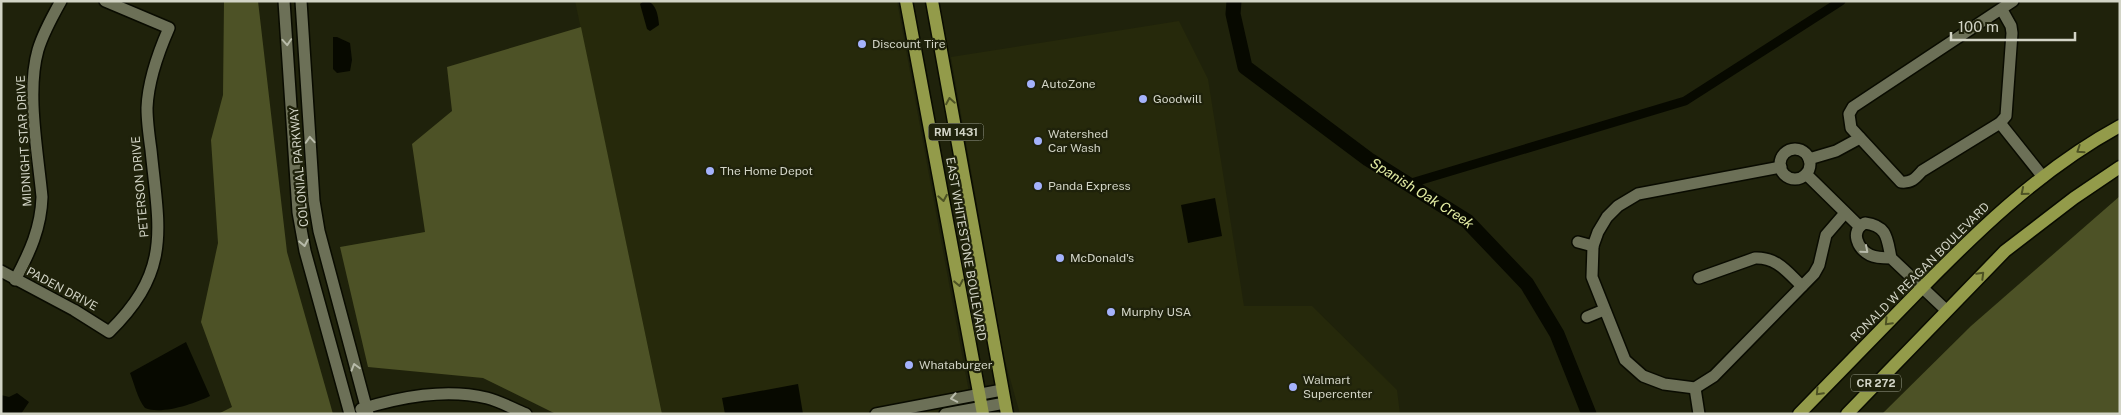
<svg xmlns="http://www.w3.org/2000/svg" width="2121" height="415" font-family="'Public Sans',sans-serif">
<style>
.built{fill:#26290b}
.forest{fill:#4d5226}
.water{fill:#070900}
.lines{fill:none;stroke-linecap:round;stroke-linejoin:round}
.canal{stroke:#070900;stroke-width:9}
.river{stroke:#070900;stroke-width:15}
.minor-casing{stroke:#090b00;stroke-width:14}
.major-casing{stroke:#090b00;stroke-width:15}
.minor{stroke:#6c7057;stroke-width:11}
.major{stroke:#939b4a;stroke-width:12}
.oneway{stroke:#b8bbaa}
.oneway2{stroke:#4d5224}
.poi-dot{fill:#a4b2fc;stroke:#1f220b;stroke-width:2}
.labels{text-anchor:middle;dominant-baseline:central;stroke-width:4.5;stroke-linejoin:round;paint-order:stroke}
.shield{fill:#1f220b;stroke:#9c9f8e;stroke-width:1}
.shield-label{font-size:11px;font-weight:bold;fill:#d2d4c6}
.poi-label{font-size:12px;fill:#d2d4c6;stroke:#1f220b;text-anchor:start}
.street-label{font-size:12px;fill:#d2d4c6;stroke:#1f220b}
.water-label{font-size:14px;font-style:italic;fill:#e2eca2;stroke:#1f220b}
</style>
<rect width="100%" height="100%" fill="#1f220b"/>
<g class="built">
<path d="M575,1H897L973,414H662Z"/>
<path d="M1179,21L1208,79L1244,306H1312L1397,390L1400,414H1020L1004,357L951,57Z"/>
</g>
<g class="forest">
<path d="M224,1H258L287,252L333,414H218L232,407L201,322L218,243L211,140L223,95Z"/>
<path d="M581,27L662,414H556L483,378L368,367L340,247L425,232L412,144L452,111L447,67Z"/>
<path d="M2120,196V414H1882L1971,326Z"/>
</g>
<g class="water">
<path d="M644,1C656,1 658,15 659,25L650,31L647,29L640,4Z"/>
<path d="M333,37H337L350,43L352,60L350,71L337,73L333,69Z"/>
<path d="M1215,198L1222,236L1188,243L1181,205Z"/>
<path d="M186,342L210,396C194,404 161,415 145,408C138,400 134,383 130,373Z"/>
<path d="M798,384L803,414H725L722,398Z"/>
<path d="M17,393L29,402L21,414H1V395L9,397Z"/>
</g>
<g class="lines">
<path class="canal" d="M1408,184L1685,101L1841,1"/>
<path class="river" id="s1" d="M1234,1L1233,14L1245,67L1368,159L1467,221L1527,284L1557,334L1589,414"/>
<g class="minor-casing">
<g id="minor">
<path d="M284,1L298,212L305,251L350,414"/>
<path d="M301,1L314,201L319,231L368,414"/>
<path d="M2002,10L2011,26L2012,33L2006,116L2000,123L1922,171C1915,179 1911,183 1901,182L1851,128L1849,114L1853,107L2013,1"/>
<path d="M2000,123L2043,177"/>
<circle cx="1795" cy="164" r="15"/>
<path d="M1809,159L1836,151L1860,138"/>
<path d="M1781,167L1638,194L1618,206L1607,217L1598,232L1593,246L1592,277L1625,360L1643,376L1664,384L1695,388L1714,376L1814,274L1819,265L1826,235L1845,213"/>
<path d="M1806,174L1859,226"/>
<path d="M1578,242L1593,246"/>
<path d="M1891,258C1884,258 1876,258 1870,255C1858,249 1849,231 1865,223C1888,226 1887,239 1891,258L1946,310"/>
<path d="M1,271L74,310L109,332C172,270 159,230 151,150C149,136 147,122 147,108C148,81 158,53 169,28L105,1"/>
<path d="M1699,278L1755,258C1777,257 1787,272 1802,286"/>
<path d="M15,280C30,252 41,228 42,197C38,153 26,92 38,50C43,33 52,17 61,1"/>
<path d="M1587,317L1604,310"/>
<path d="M1695,388L1699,414"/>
<path d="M361,409C401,397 445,388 487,398C500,401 513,409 526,414"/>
<path d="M876,414L1002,390"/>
<path d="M945,414L1005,403"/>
</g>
</g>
<g class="major-casing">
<g id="major">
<path d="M906,1L983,414"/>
<path d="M932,1L1007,414"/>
<path d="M1799,414C1836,376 1873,338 1910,300C1973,235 2039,170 2120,126"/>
<path d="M1847,414L2005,251L2074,198L2120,167"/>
</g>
</g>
<use href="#minor" class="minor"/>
<use href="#major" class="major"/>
</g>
<defs><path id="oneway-chevron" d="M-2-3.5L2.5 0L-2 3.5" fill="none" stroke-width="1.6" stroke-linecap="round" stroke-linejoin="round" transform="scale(1.25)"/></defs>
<g class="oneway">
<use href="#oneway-chevron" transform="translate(287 42) rotate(86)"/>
<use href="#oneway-chevron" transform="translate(310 140) rotate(-94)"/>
<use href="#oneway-chevron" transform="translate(304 243) rotate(79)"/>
<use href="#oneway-chevron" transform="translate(1865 250) rotate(41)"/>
<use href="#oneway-chevron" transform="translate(355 367) rotate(-106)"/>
<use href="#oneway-chevron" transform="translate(954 398) rotate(169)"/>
</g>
<g class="oneway2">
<use href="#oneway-chevron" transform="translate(950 101) rotate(-100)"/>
<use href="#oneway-chevron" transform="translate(2080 150) rotate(146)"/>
<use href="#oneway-chevron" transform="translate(2024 192) rotate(140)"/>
<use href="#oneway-chevron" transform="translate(943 198) rotate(80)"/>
<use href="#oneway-chevron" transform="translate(1981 275) rotate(-45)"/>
<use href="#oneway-chevron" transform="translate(959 283) rotate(79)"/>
<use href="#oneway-chevron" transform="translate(1888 322) rotate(134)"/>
<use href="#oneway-chevron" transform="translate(1819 392) rotate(134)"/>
</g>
<g class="poi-dot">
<circle cx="862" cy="44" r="5"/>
<circle cx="1031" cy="84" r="5"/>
<circle cx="1143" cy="99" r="5"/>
<circle cx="1038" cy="141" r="5"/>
<circle cx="710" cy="171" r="5"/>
<circle cx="1038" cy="186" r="5"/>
<circle cx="1060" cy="258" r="5"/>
<circle cx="1111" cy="312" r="5"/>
<circle cx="909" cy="365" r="5"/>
<circle cx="1293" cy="387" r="5"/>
</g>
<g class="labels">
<g class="shield">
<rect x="928.5" y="123.5" width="55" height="17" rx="4"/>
<rect x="1851" y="374.5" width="50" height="17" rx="4"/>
</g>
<g class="shield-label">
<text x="956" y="132">RM 1431</text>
<text x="1876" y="383">CR 272</text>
</g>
<g class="poi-label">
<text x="872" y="44">Discount Tire</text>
<text x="1041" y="84">AutoZone</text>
<text x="1153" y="99">Goodwill</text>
<text x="1048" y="134">Watershed<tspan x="1048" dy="14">Car Wash</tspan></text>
<text x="720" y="171">The Home Depot</text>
<text x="1048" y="186">Panda Express</text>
<text x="1070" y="258">McDonald's</text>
<text x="1121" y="312">Murphy USA</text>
<text x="919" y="365">Whataburger</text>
<text x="1303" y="380">Walmart<tspan x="1303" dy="14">Supercenter</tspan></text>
</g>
<g class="street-label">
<text transform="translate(24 141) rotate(-93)">MIDNIGHT STAR DRIVE</text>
<text transform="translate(299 167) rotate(-95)">COLONIAL PARKWAY</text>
<text transform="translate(140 187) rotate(-95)">PETERSON DRIVE</text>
<text transform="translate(966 249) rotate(80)">EAST WHITESTONE BOULEVARD</text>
<text transform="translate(1920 272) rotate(-45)">RONALD W REAGAN BOULEVARD</text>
<text transform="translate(62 289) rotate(28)">PADEN DRIVE</text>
</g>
<g class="water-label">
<text stroke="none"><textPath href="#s1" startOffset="285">Spanish Oak Creek</textPath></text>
</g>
</g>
<rect width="2121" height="415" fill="none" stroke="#d2d4c6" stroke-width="5"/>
<path d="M1951 32v8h124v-8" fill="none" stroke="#d2d4c6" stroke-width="2.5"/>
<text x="1958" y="32" font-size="15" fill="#d2d4c6" stroke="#1f220b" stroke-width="4" paint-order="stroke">100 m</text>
</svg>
